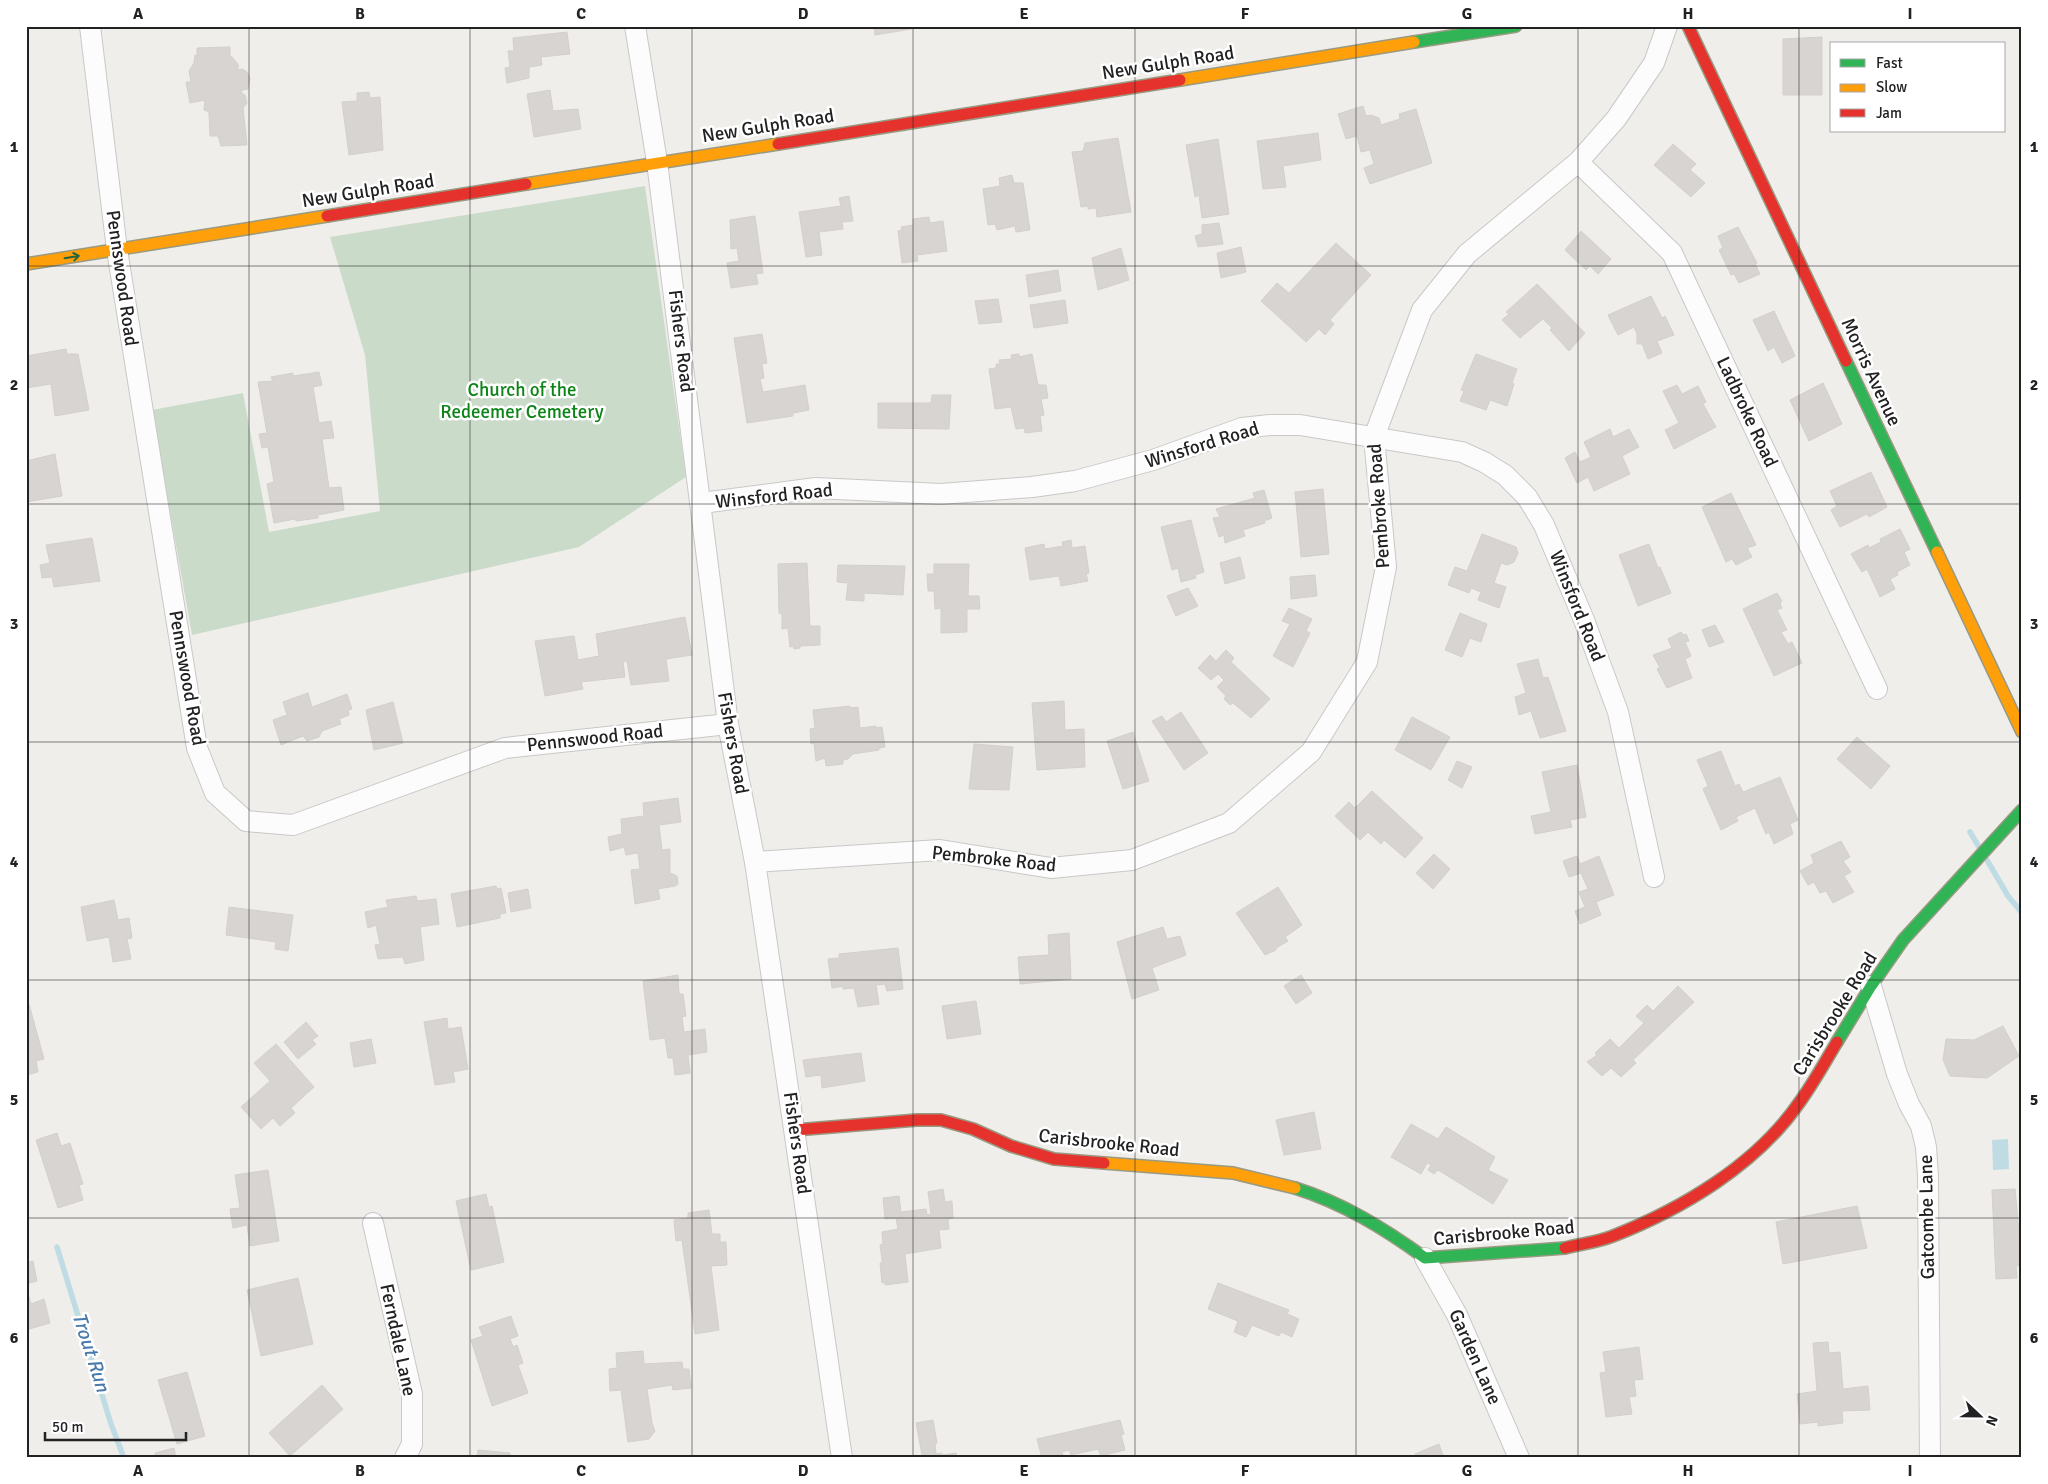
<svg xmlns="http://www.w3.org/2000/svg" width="2048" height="1484" font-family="Signika,sans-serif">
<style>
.cemetery{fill:#cadbca}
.water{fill:#bfdbe3}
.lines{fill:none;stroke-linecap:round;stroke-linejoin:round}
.stream{stroke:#bfdbe3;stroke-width:5.5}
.building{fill:#d7d4d2;stroke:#d3d0cc}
.street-casing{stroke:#c9c8c7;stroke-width:22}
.fast-casing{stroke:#999a82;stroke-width:14}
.slow-casing{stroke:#999a82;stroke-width:14}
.jam-casing{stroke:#999a82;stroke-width:14}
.street{stroke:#fdfcfc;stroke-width:20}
.fast{stroke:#30b455;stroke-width:11}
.slow{stroke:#ff9f0a;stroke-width:11}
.jam{stroke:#e5322d;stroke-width:11}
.oneway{stroke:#286439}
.grid{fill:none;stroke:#222;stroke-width:1;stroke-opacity:0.55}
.labels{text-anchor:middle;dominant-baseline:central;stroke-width:5;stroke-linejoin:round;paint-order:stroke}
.street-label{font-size:19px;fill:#222;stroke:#fff}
.park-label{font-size:19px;fill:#0c8416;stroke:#fff}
.water-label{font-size:20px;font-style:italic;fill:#4a7aab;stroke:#fff}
.neatline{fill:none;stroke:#222;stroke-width:2}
.grid-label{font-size:16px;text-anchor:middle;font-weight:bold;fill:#222}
</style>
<rect width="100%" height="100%" fill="#f0eeeb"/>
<path class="cemetery" d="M645,186L686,477L579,547L192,635L152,410L243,393L269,532L380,511L365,355L330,237Z"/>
<path class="water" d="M2008,1139L2009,1169L1993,1170L1992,1140Z"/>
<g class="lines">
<g class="stream">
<path d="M1970,832L1979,847"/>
<path d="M1987,860L2008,896L2022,913"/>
<path d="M57,1247L111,1424L124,1458"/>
</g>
</g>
<g class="building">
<path d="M874,26H929L875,35Z"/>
<path d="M567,32L570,54L541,57L542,65L529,67V78L507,83L505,68L510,67L508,51H514L513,38Z"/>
<path d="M1822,37V95H1783V39Z"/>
<path d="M230,47V55L238,64V70L242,69L247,72L250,78L248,89L242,90L241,93L245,95L247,103L243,108L247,145L221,146L218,136H210L209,112L204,110L205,100L190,103L186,82H191L189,71L194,63L195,55L197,56V48Z"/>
<path d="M550,90L553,111L578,109L581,129L534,137L527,94Z"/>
<path d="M369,92L370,98L380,97L383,150L349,155L342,102L357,101V93Z"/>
<path d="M1363,106L1366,116L1371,115L1379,118L1381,125L1400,119L1399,114L1416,109L1432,163L1370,184L1364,168L1374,164L1370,150L1361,152L1357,136L1346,139L1338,114Z"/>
<path d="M1318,133L1321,160L1283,166L1286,187L1263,189L1257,141Z"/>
<path d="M1118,138L1131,212L1097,217L1096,208L1088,209V206L1081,207L1072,152L1083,151L1085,143Z"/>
<path d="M1218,139L1229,214L1202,218L1199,195L1195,197L1186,145Z"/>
<path d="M1673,144L1696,164L1690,170L1705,183L1691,197L1654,165Z"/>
<path d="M1012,175L1014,183H1023L1030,230L1016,232L1015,226L997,230L995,224L988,225L983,189L1000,186L999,178Z"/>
<path d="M849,196L853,221L842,222L843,229L819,232L822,255L806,257L799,212L841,206L839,198Z"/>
<path d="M755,216L763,273L756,274L758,284L731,288L727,263L739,261L737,248L731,249L730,220Z"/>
<path d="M929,217L930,223L943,221L947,251L917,255L918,261L902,263L898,231L902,230L901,227L913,225V219Z"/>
<path d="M1219,223L1223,244L1198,247L1195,236L1202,234V225Z"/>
<path d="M1738,227L1757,263L1755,264L1760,274L1739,283L1734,274L1731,275L1719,250L1723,248L1718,236Z"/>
<path d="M1581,231L1611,259L1598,274L1590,266L1586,270L1565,250Z"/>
<path d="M1336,243L1371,275L1330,320L1334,324L1325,335L1319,329L1306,342L1261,301L1277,283L1289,293Z"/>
<path d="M1241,247L1246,272L1221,278L1217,253Z"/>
<path d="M1121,248L1129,280L1098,290L1092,258Z"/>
<path d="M1058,270L1061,291L1029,297L1026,275Z"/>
<path d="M1537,284L1585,333L1569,351L1550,330L1552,328L1543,319L1520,338L1502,320L1509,314L1506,312Z"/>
<path d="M1651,296L1662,318L1665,316L1674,335L1657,341L1662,353L1648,359L1642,344H1637V334L1634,327L1618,335L1608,315Z"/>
<path d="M998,299L1002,322L979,324L975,301Z"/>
<path d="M1065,300L1068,323L1034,328L1030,305Z"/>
<path d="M1774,311L1795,356L1782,363L1774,347L1768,351L1753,320Z"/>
<path d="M762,334L767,363L762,364L764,378L760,379L763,392L805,385L809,410L793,413V416L747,423L734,338Z"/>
<path d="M66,349L67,354H78L89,410L55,416L51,384L26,388V356Z"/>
<path d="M1019,354V357L1032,354L1038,385H1046L1048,398L1041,399L1044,415L1040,416L1042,431L1025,433L1024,428L1016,429L1011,407L995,409L989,369L996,368V364H1000L999,360L1012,359L1011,355Z"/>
<path d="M1476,354L1517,369L1512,383L1514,384L1507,406L1490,400L1486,410L1460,401L1464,391L1461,390Z"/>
<path d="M319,372L322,385L313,387L319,423L331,421L334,438L322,439L329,488L341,487L344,510L318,515V518L296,521L295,519L274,523L267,484L274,482L268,447L262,448L259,434L267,433L258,382L273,381L271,377L293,373V376Z"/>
<path d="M1823,383L1842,424L1809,441L1790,400Z"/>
<path d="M1677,385L1682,394L1698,386L1706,402L1703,404L1716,427L1674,449L1665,430L1679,423L1663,391Z"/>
<path d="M932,395H951L949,429L878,428V403H931Z"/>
<path d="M1610,429L1613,437L1629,429L1639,447L1622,456L1630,474L1594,491L1588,477L1577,483L1565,458L1575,452L1580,462L1591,457L1584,442Z"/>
<path d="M55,454L62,496L26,502V461Z"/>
<path d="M1871,472L1887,507L1869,517L1867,514L1840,527L1831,510L1837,506L1830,491Z"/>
<path d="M1323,489L1329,554L1301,557L1295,492Z"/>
<path d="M1264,490L1272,518L1264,521L1265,523L1243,530L1245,536L1225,543L1224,535L1219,537L1213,518L1220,517L1216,509L1255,498L1253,493Z"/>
<path d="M1731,493L1756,545L1747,548L1752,557L1736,565L1732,559L1726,562L1702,507Z"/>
<path d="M1191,520L1204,572L1195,575L1196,578L1181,582L1178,568L1172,570L1161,527Z"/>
<path d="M1900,529L1910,549L1904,552L1910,565L1897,572L1898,575L1890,579L1895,589L1880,597L1867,569L1862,572L1851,554L1868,545L1869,548L1881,542L1880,539Z"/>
<path d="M1482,534L1516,547L1518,553L1514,562L1507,565L1501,563L1494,583L1506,587L1499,608L1478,600L1481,592L1471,588L1469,593L1448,585L1455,567L1467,571Z"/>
<path d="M92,538L100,581L54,587L52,577L42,578L40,565L50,563L46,545Z"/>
<path d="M1071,540L1072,548L1085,546L1089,573L1086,574L1088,581L1061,586L1059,576L1030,580L1025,548L1044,544L1045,549L1063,546L1062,542Z"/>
<path d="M1649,544L1658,568L1660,567L1671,593L1638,606L1619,555Z"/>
<path d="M1240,557L1245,578L1225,584L1220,563Z"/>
<path d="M807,563L810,626H820V645L800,646V648L794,649L793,646L790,647L788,628L782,629V614L779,613L778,564Z"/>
<path d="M934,564H969L968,596H979L980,609H967V632L941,633V608L935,609L934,591H928L927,574H934Z"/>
<path d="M838,565L905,566L903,595L864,593V601L846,600L848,583L837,582Z"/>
<path d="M1315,575L1317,596L1291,599L1290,577Z"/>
<path d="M1188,588L1198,606L1176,616L1167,596Z"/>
<path d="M1777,593L1782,601L1780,604L1782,608L1777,610L1787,630L1781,632L1788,644L1792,642L1802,663L1774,676L1743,609Z"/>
<path d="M1289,608L1312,619L1306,631L1310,633L1293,667L1273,656L1290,624L1282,621Z"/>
<path d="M1460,613L1487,624L1481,642L1470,638L1462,657L1445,650Z"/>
<path d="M685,617L692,655L666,659L669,681L631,685L627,661L623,662L625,677L581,682L583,689L545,696L535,641L574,636L578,660L599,656L596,634Z"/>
<path d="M1715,625L1724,642L1709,647L1702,630Z"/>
<path d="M1681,632L1683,635L1686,634L1689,641L1685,642L1691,656L1685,659L1692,678L1667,688L1657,669L1660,668L1653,655L1672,648L1668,639Z"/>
<path d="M1226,650L1234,658L1231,662L1270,699L1251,718L1233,703L1230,705L1224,699L1226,696L1217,687L1224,680L1218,674L1211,680L1198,668L1210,655L1216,661Z"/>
<path d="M1538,659L1543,678L1548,677L1566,731L1540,738L1531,711L1519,715L1515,697L1526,693L1517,664Z"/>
<path d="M308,693L312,707L347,694L352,709L348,710L349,715L339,719L341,724L322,731L319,737L307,741L303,736L281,745L273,720L287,715L283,702Z"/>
<path d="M1064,701L1065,730L1084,729L1085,767L1037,770L1032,703Z"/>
<path d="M393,702L403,743L374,750L366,710Z"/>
<path d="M850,706V708L858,707L860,728L876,726V728L882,727L885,747L879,748V750L853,754L848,759L843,760V764L826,766L825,758L816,761L814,743L811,744L810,729L815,728L813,710Z"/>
<path d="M1181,712L1208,753L1184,770L1152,721L1162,716L1166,722Z"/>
<path d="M1412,717L1450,737L1431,770L1395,750Z"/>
<path d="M1133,732L1149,781L1123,789L1107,741Z"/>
<path d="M1857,737L1890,766L1871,789L1837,759Z"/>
<path d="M974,744L1013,747L1009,790L969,789Z"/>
<path d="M1721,751L1735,786L1739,784L1743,792L1780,777L1798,820L1790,824L1793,834L1774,844L1769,832L1766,834L1755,808L1736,817L1738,821L1721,830L1703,789L1708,786L1697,760Z"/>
<path d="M1457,761L1472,767L1462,788L1448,780Z"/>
<path d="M1577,765L1586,817L1570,820L1572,827L1535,834L1531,816L1551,812L1542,772Z"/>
<path d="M1372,791L1423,838L1405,858L1384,840L1381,844L1368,832L1360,840L1335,816L1349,802L1355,808Z"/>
<path d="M678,798L681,822L659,825L662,850L670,849V873L677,876L678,884L675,886L658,889L660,899L635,904L631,870L640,869L638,853L626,855L624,847L610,851L608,837L622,834L621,819L644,816L643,803Z"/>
<path d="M1841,841L1850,857L1843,861L1851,872L1844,876L1854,892L1833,903L1826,891L1820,893L1814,882L1808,885L1800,871L1814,863L1811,855Z"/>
<path d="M1434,854L1450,869L1433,889L1416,873Z"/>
<path d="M1577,856L1580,864L1599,856L1614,895L1596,902L1601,915L1580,924L1575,911L1585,907L1579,892L1588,889L1581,873L1569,877L1563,861Z"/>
<path d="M496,886L497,889L501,888L506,913L500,914V918L457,927L451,894Z"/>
<path d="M1278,887L1302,925L1285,937L1288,941L1276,948V950L1265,955L1236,913Z"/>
<path d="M528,889L531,908L511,912L508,893Z"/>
<path d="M416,896L417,901L436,899L439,924L420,927L424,960L405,964L403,957L378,959L375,945L380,944L376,925L368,928L365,912L388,907L386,900Z"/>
<path d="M114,900L118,920L129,918L132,938L127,939L131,959L113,962L109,937L87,941L81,907Z"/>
<path d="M229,907L293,915L288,951L275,949L276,942L226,935Z"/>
<path d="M1163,927L1167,939L1180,936L1186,955L1152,968L1159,990L1132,999L1117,942Z"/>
<path d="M1069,933L1071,979L1020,984L1018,957L1049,955L1048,935Z"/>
<path d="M898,948L903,989L887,991L885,984L876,985L879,1004L858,1007L854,988L843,989V986L832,988L828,959L839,958V954Z"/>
<path d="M678,975L679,994H683L686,1016L682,1017L684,1032L705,1029L707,1052L688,1055L690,1073L675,1075L673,1058H668L665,1038L650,1040L643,981Z"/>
<path d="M1301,975L1312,993L1296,1004L1284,986Z"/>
<path d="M1678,986L1694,1002L1633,1060L1636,1063L1621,1077L1611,1068L1602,1076L1587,1062L1597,1055L1595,1053L1610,1039L1619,1048L1644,1023L1636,1016L1647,1005L1653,1011Z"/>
<path d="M976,1001L981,1034L947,1039L942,1006Z"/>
<path d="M29,1004L44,1059L36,1061L38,1072L26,1075V1005Z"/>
<path d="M447,1018L448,1029L461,1027L468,1069L453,1072L455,1082L435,1085L424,1022Z"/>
<path d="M306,1022L318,1036L312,1040L316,1044L298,1059L284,1042Z"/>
<path d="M2003,1026L2019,1056L1987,1078L1950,1076L1943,1060L1946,1039L1974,1040Z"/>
<path d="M371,1039L376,1063L354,1067L350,1043Z"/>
<path d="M276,1044L314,1087L291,1108L295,1113L280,1126L273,1118L261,1129L241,1107L270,1081L254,1063Z"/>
<path d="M861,1053L865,1081L822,1088L821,1075L806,1077L803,1060Z"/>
<path d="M1314,1112L1321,1149L1284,1155L1276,1120Z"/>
<path d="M1411,1124L1438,1139L1446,1127L1495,1157L1488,1170L1508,1180L1493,1204L1438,1170L1434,1174L1428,1170L1431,1165L1427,1163L1421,1174L1391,1157Z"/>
<path d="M57,1133L61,1146L70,1143L83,1184L79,1185L83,1200L58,1208L36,1140Z"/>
<path d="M268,1170L279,1241L250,1246L247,1225L233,1228L230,1209L240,1208L235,1175Z"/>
<path d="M943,1189L945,1202L952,1201L953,1218L948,1219L949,1229L939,1230L941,1248L905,1254L908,1282L885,1285V1282L882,1283L880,1263H882V1259L880,1245L883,1244L882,1232L898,1229L896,1218L885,1219L883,1198L899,1196L901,1212L926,1209L927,1215L931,1214L928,1192Z"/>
<path d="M2015,1189L2020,1244H2022V1265L2016,1266L2017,1278L1996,1279L1992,1190Z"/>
<path d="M486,1194L489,1207L492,1206L504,1262L471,1270L456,1201Z"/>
<path d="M1857,1206L1867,1248L1783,1264L1776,1222Z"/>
<path d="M709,1210L712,1234H720V1242H726L727,1265L711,1266L719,1330L695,1334L682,1240L676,1241L674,1220L688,1218V1213Z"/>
<path d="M33,1261L37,1281L26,1284V1263Z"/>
<path d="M298,1278L313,1344L261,1356L247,1290Z"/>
<path d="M1218,1283L1289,1310L1287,1314L1299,1319L1292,1337L1281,1332L1279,1336L1252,1325L1246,1337L1234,1332L1238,1321L1208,1309Z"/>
<path d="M26,1287L31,1304L44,1299L50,1323L26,1330Z"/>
<path d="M511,1316L518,1336L510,1339L513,1347L517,1345L523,1363L518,1365L528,1393L492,1406L471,1340L483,1336L479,1327Z"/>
<path d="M1828,1342L1829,1353L1840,1352L1843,1389L1868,1386L1870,1410L1842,1411L1843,1423L1818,1426V1422L1800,1424L1797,1394L1817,1391L1813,1343Z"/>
<path d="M1639,1347L1643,1379L1634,1380L1636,1396L1629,1397L1632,1414L1606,1417L1600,1373L1606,1372L1603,1352Z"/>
<path d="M643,1351L644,1364L682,1362L683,1369H689L691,1388L673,1390L672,1385L647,1389L652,1423L655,1431L649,1439L628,1442L621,1390L610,1391L609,1369L617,1368L616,1353Z"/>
<path d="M187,1372L205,1436L177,1444L158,1380Z"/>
<path d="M322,1385L343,1409L290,1456L269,1433Z"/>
<path d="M933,1420L937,1443H935L936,1454L942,1453V1455L956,1453L957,1458H914L922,1455L916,1423Z"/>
<path d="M1120,1420L1124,1434L1121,1435L1125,1450L1101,1456L1098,1449L1071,1455L1069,1450L1062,1452L1063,1455L1042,1458L1037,1439Z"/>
<path d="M1439,1444L1444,1458H1416L1415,1454Z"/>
<path d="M174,1448L176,1458H156L155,1453Z"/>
<path d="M478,1450L510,1453V1458H477Z"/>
</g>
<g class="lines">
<g class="street-casing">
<g id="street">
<path d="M90,26L117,250L197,748L215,793L246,821L293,825L505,748L728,724"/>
<path d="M635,26L657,162L728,724L755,862L842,1458"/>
<path d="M1578,162L1672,253L1877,689"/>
<path d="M702,503L816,488L941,494L1032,487L1075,481L1153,460L1242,428L1270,425H1300L1462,452L1484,462L1505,475L1527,497L1544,525L1584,620L1618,712L1654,877"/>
<path d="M755,862L940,850L1051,868L1132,860L1229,823L1311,752L1367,662L1386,567L1374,437L1422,310L1467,254L1578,162L1616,119L1654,63L1667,26"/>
<path d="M1871,986L1897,1074L1909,1104L1921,1126L1926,1147L1928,1176L1930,1458"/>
<path d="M373,1223L412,1394V1444L405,1458"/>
<path d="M1425,1258L1457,1315L1519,1458"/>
</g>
</g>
<g class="fast-casing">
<g id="fast">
<path d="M1414,42L1516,26"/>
<path d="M1846,361L1937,552"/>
<path d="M1837,1042L1871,986L1903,940L2022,810"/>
<path d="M1295,1188C1343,1203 1385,1229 1425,1258L1565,1248"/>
</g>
</g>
<g class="slow-casing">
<g id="slow">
<path d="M1180,80L1414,42"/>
<path d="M526,184L778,144"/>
<path d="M26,264L327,216"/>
<path d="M1937,552L2022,732"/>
<path d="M1104,1163L1233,1173L1295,1188"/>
</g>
</g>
<g class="jam-casing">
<g id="jam">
<path d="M1688,26L1846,361"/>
<path d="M778,144L1180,80"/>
<path d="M327,216L526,184"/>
<path d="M795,1130L917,1120H941L973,1129L1011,1146L1054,1159L1104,1163"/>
<path d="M1565,1248C1581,1244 1598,1242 1613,1236C1682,1209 1756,1165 1799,1103C1813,1084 1825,1062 1837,1042"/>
</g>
</g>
<use href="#street" class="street"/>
<use href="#fast" class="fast"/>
<use href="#slow" class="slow"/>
<use href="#jam" class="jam"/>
</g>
<defs><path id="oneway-shaft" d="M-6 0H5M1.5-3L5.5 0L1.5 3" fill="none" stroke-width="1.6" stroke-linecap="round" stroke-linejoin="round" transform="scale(1.25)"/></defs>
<use class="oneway" href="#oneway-shaft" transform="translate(72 257) rotate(-9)"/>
<path class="grid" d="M249,26V1458M470,26V1458M692,26V1458M913,26V1458M1135,26V1458M1356,26V1458M1578,26V1458M1799,26V1458M26,266H2022M26,504H2022M26,742H2022M26,980H2022M26,1218H2022"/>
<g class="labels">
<g class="street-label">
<text transform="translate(1168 63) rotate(-9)">New Gulph Road</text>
<text transform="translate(768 126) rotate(-9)">New Gulph Road</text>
<text transform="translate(368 191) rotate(-9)">New Gulph Road</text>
<text transform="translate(122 278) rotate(82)">Pennswood Road</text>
<text transform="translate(681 341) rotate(83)">Fishers Road</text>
<text transform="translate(1871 372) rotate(65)">Morris Avenue</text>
<text transform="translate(1747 412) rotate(65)">Ladbroke Road</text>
<text transform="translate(1202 445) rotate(-17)">Winsford Road</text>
<text transform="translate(774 496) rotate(-6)">Winsford Road</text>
<text transform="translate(1379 506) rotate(-94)">Pembroke Road</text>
<text transform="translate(1577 606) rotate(68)">Winsford Road</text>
<text transform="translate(187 678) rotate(80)">Pennswood Road</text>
<text transform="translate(595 738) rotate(-6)">Pennswood Road</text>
<text transform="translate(733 743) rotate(80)">Fishers Road</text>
<text transform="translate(994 859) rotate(6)">Pembroke Road</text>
<text transform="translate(1835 1014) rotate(-58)">Carisbrooke Road</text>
<text transform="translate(797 1143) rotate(82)">Fishers Road</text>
<text transform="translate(1109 1143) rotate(6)">Carisbrooke Road</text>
<text transform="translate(1927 1217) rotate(-91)">Gatcombe Lane</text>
<text transform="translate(1504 1233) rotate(-5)">Carisbrooke Road</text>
<text transform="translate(398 1340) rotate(78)">Ferndale Lane</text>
<text transform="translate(1475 1357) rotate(66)">Garden Lane</text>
</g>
<g class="park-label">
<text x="522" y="390">Church of the<tspan x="522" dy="22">Redeemer Cemetery</tspan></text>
</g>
<g class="water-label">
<text transform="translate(91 1352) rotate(72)">Trout Run</text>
</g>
</g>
<rect width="2048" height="1484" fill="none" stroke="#ffffff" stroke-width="55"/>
<rect x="1830" y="42" width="175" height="90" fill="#ffffff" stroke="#a7a7a7"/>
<rect x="1840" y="59" width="25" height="8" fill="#30b455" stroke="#a7a7a7"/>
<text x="1876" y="68" font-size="15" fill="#222222">Fast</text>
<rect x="1840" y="84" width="25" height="8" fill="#ff9f0a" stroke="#a7a7a7"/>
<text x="1876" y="92" font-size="15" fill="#222222">Slow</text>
<rect x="1840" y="109" width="25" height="8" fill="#e5322d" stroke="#a7a7a7"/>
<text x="1876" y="118" font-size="15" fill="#222222">Jam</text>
<g transform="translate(1980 1416) rotate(112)" stroke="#ffffff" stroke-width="4" paint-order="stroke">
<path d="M0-4L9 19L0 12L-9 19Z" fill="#222222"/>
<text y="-8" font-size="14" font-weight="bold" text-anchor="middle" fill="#222222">N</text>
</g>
<path d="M45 1432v8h141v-8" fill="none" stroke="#222222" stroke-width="2.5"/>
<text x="52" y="1432" font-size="15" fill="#222222" stroke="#ffffff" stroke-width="4" paint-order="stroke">50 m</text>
<rect x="28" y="28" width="1992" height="1428" class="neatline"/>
<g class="grid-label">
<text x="138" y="19">A</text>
<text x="360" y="19">B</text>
<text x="581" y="19">C</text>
<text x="803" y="19">D</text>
<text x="1024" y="19">E</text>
<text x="1245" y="19">F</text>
<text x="1467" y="19">G</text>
<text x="1688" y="19">H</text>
<text x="1910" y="19">I</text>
<text x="14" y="152">1</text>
<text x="2034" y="152">1</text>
<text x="14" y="390">2</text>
<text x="2034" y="390">2</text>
<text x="14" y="629">3</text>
<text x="2034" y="629">3</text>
<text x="14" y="867">4</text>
<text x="2034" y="867">4</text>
<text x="14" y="1105">5</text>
<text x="2034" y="1105">5</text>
<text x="14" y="1343">6</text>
<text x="2034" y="1343">6</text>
<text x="138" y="1476">A</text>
<text x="360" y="1476">B</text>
<text x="581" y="1476">C</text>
<text x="803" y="1476">D</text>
<text x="1024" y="1476">E</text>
<text x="1245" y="1476">F</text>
<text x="1467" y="1476">G</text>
<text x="1688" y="1476">H</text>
<text x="1910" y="1476">I</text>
</g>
</svg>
